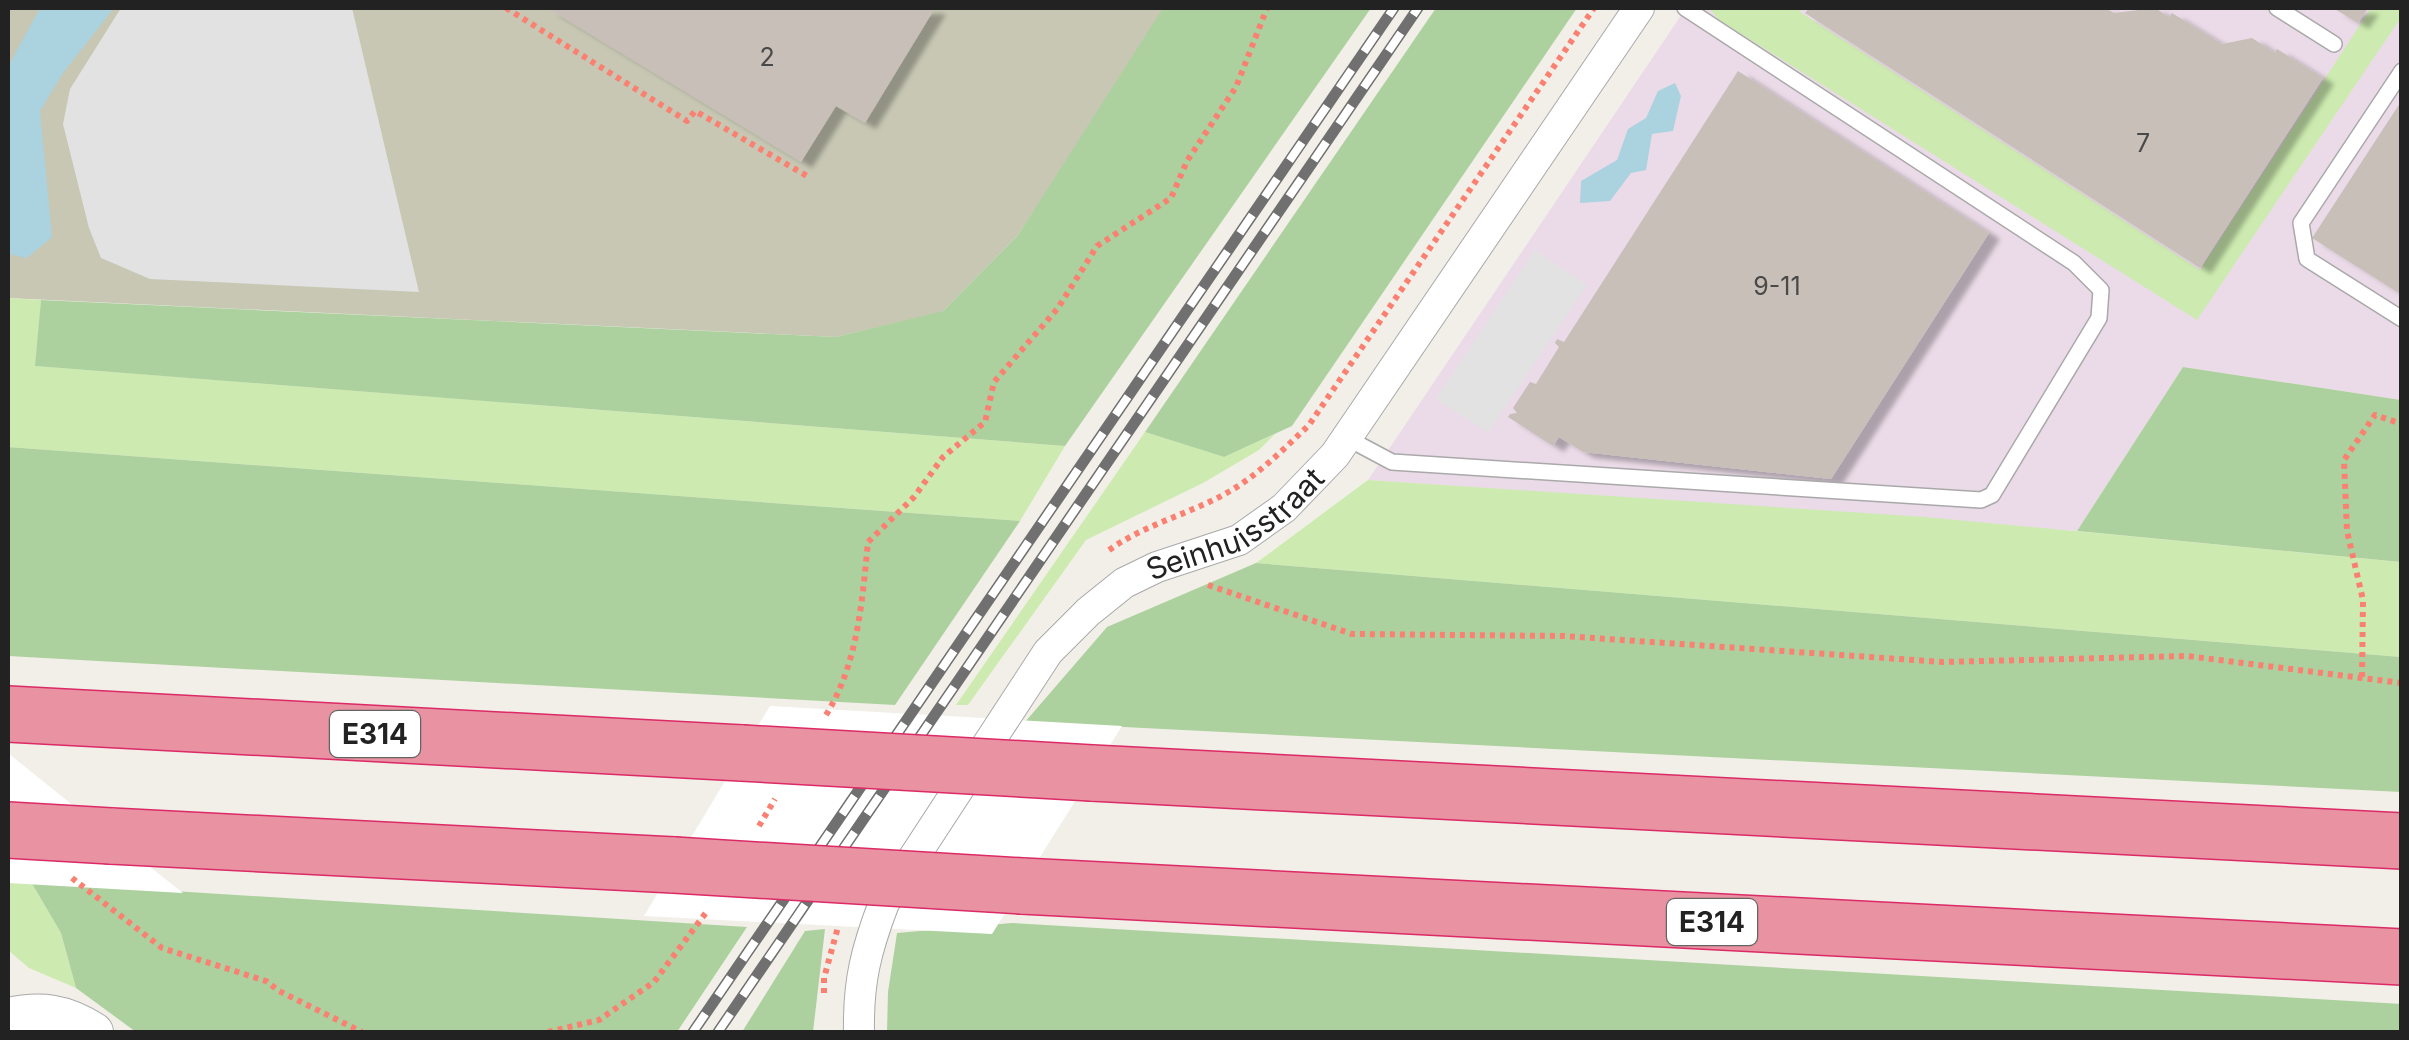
<svg xmlns="http://www.w3.org/2000/svg" width="2409" height="1040" font-family="Inter,sans-serif">
<style>
.industrial{fill:#ebdbe8}
.construction{fill:#c7c7b4}
.grass{fill:#cdebb0}
.forest{fill:#add19e}
.parking{fill:#e2e2e2}
.water{fill:#aad3df}
.pier{fill:#fff}
.building{fill:#c7bfb8;filter:url(#shadow)}
.lines{fill:none;stroke-linecap:round;stroke-linejoin:round}
.service-casing{stroke:#a9a9a9;stroke-width:18}
.minor-casing{stroke:#a9a9a9;stroke-width:32}
.tertiary-casing{stroke:#a9a9a9;stroke-width:40}
.motorway-casing{stroke:#dc2a67;stroke-width:58}
.path{stroke:#fa8072;stroke-width:6;stroke-dasharray:5 5;stroke-linecap:butt}
.service{stroke:#fff;stroke-width:15}
.minor{stroke:#fff;stroke-width:30}
.tertiary{stroke:#fff;stroke-width:38}
.motorway{stroke:#e892a2;stroke-width:55}
.rail-casing{stroke:#707070;stroke-width:11}
.rail{stroke:#fff;stroke-width:8;stroke-dasharray:22;stroke-linecap:butt}
.motorway-bridge-casing{stroke:#dc2a67;stroke-width:58;stroke-linecap:butt}
.motorway-bridge{stroke:#e892a2;stroke-width:55}
.labels{text-anchor:middle;dominant-baseline:central;stroke-width:9;stroke-linejoin:round;paint-order:stroke}
.number-label{font-size:25px;fill:#4b4948}
.shield{fill:#fff;stroke:#646464;stroke-width:2.5}
.shield-label{font-size:28px;font-weight:bold;fill:#222}
.street-label{font-size:30px;fill:#222;stroke:#fff}
</style>
<defs>
<filter id="shadow"><feDropShadow dx="11" dy="6" stdDeviation="2.5" flood-color="#0004"/></filter>
</defs>
<rect width="100%" height="100%" fill="#f2efe9"/>
<path class="industrial" d="M1686,8H2401V400L2183,367L2077,531L1368,480Z"/>
<path class="construction" d="M8,8H1167L1018,235L942,312L836,337L8,298Z"/>
<g class="grass">
<path d="M1709,8H1802L1800,12L2200,270L2371,8H2401L2402,16L2197,320L1719,20Z"/>
<path d="M8,298L41,300L36,366L1065,446L1020,521L8,447Z"/>
<path d="M1145,432L1224,457L1275,434L1259,450L1203,483L1086,540L968,705H956Z"/>
<path d="M1368,480L1925,517L2401,562V657L1256,563Z"/>
<path d="M8,881L31,882L61,933L76,988L29,968L8,950Z"/>
</g>
<g class="forest">
<path d="M1163,8H1371L1065,446L35,366L41,300L836,337L943,311L1018,235Z"/>
<path d="M1436,8H1577L1292,426L1224,457L1145,432Z"/>
<path d="M2183,367L2401,400V562L2077,531Z"/>
<path d="M8,447L1020,521L895,705L8,656Z"/>
<path d="M1256,563L2401,657V792L1025,722L1107,627Z"/>
<path d="M31,882L747,927L677,1032H136L76,988L61,933Z"/>
<path d="M1012,923L2402,1004L2401,1032H887L888,992L897,933Z"/>
<path d="M825,929L813,1032H742L805,931Z"/>
</g>
<g class="parking">
<path d="M121,8H352L419,292L150,279L101,258L89,228L63,124L70,89Z"/>
<path d="M1535,250L1587,285L1488,433L1436,399Z"/>
</g>
<g class="water">
<path d="M40,8H114L63,73L40,111L52,237L27,258L8,254V77L10,63Z"/>
<path d="M1675,83L1681,96L1673,131L1652,134L1646,170L1631,173L1610,201L1580,203L1581,181L1617,160L1628,129L1646,118L1658,91Z"/>
</g>
<g class="pier">
<path d="M770,706L1122,726L992,934L644,916Z"/>
<path d="M8,753L111,836L183,893L8,883Z"/>
</g>
<g class="building">
<path d="M547,8H935L865,123L836,106L801,162Z"/>
<path d="M1809,8H2105L2114,13L2155,8L2169,17L2172,13L2222,44L2252,38L2275,53L2277,49L2323,78L2200,268L1805,13Z"/>
<path d="M2333,8H2368L2358,23Z"/>
<path d="M1738,71L1989,233L1831,479L1583,452L1559,437L1553,446L1508,417L1510,414L1517,413L1513,408L1530,382L1536,384L1559,347L1555,343L1557,339L1564,342Z"/>
<path d="M2402,100V295L2312,238Z"/>
</g>
<g class="lines">
<g class="service-casing">
<g id="service">
<path d="M2277,8L2334,44"/>
<path d="M2402,71L2301,223L2307,259L2402,319"/>
<path d="M1347,438L1392,462L1981,500L1992,495L2099,318L2101,290L2074,263L1685,8"/>
</g>
</g>
<g class="minor-casing">
<g id="minor">
<path id="s1" d="M859,1032C858,982 866,950 884,903L1048,652L1088,612L1124,583L1157,567L1239,540L1284,508L1335,455L1639,8"/>
</g>
</g>
<g class="tertiary-casing">
<path id="tertiary" d="M8,1017C41,1010 65,1013 94,1032"/>
</g>
<g class="motorway-casing">
<g id="motorway">
<path d="M8,714L742,753"/>
<path d="M1092,773L2402,841"/>
<path d="M111,836L674,865"/>
<path d="M1022,886L2402,957"/>
</g>
</g>
<g class="path">
<path d="M506,8L687,121L695,111L807,176"/>
<path d="M1109,550C1144,525 1186,515 1223,495C1255,478 1283,450 1309,425L1594,8"/>
<path d="M1208,585L1352,634L1564,636L1943,662L2187,656L2402,683"/>
<path d="M2362,677L2363,600L2347,531L2344,460L2375,415L2402,424"/>
<path d="M826,715C858,663 862,602 868,542L914,497L943,457L985,422L994,382L1058,308L1097,246L1171,198L1187,161L1236,87L1267,8"/>
<path d="M759,826L775,799"/>
<path d="M72,878L162,948L266,981L279,991L362,1032"/>
<path d="M824,993V978L838,927"/>
<path d="M548,1032L599,1020L654,982L708,910"/>
</g>
<use href="#service" class="service"/>
<use href="#minor" class="minor"/>
<use href="#tertiary" class="tertiary"/>
<use href="#motorway" class="motorway"/>
<g class="rail-casing">
<g id="rail">
<path d="M693,1032L1394,8"/>
<path d="M718,1032L1418,8"/>
</g>
</g>
<use href="#rail" class="rail"/>
<g class="motorway-bridge-casing">
<g id="motorway-bridge">
<path d="M742,753L1092,773"/>
<path d="M8,830L111,836"/>
<path d="M674,865L1022,886"/>
</g>
</g>
<use href="#motorway-bridge" class="motorway-bridge"/>
</g>
<g class="labels">
<g class="number-label">
<text x="767" y="57">2</text>
<text x="2143" y="143">7</text>
<text x="1777" y="286">9-11</text>
</g>
<g class="shield">
<rect x="330" y="711" width="90" height="46" rx="8"/>
<rect x="1667" y="899" width="90" height="46" rx="8"/>
</g>
<g class="shield-label">
<text x="375" y="734">E314</text>
<text x="1712" y="922">E314</text>
</g>
<g class="street-label">
<text stroke="none"><textPath href="#s1" startOffset="662">Seinhuisstraat</textPath></text>
</g>
</g>
<rect width="2409" height="1040" fill="none" stroke="#222222" stroke-width="20"/>
</svg>
